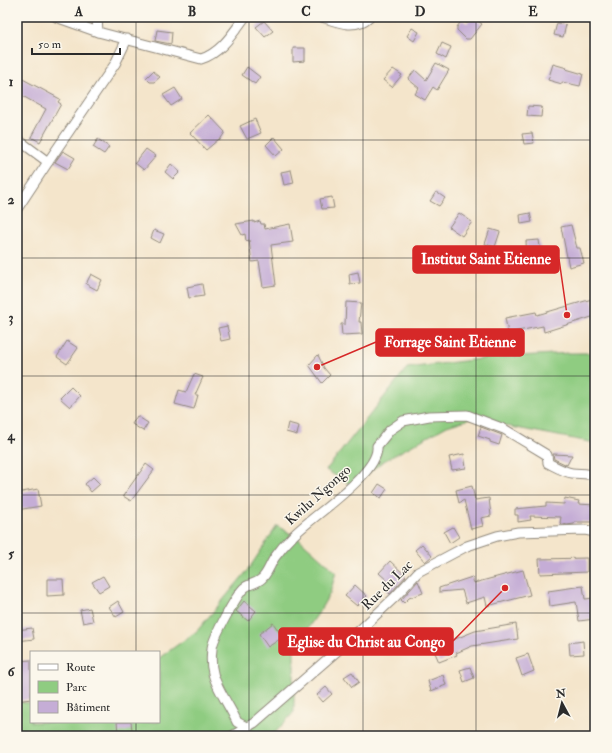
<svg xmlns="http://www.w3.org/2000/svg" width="612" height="753" font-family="'IM FELL Double Pica',serif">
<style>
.green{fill:#8fcc81;stroke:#5d7c56}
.building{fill:#c5add6}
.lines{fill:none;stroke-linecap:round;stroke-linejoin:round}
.minor-casing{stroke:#90887b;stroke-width:11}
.minor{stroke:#fff;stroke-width:9}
.grid{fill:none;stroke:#2b2b2b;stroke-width:1;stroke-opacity:0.55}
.labels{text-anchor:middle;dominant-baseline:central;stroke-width:3;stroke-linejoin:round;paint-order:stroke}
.street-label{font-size:14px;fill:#2b2b2b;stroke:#fbf7ec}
.leader{fill:none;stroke:#d62828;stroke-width:1.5}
.callout-dot{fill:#d62828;stroke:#fbf7ec;stroke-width:1.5}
.callout{fill:#d62828;stroke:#d62828;stroke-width:1.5}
.callout-label{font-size:15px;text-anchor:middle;font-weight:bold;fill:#fff}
.neatline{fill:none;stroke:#2b2b2b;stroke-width:1.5}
.grid-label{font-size:13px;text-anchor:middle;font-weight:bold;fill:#2b2b2b}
</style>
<rect width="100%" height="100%" fill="#fbf7ec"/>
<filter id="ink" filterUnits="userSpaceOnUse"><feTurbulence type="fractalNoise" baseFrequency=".025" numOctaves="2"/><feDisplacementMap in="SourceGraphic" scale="8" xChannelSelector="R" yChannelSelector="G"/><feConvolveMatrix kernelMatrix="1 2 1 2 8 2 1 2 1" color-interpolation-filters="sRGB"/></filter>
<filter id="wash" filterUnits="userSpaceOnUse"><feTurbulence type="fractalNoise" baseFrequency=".012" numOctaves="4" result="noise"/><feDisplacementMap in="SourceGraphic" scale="16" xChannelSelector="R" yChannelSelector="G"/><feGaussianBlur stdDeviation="0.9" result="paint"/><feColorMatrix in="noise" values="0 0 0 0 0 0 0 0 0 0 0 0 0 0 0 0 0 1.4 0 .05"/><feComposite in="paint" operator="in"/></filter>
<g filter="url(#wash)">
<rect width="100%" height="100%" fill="#f4e5cb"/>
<g class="green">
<path d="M569,353H595V443L501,425L479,416L447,426L382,462L353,486L326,470L407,368L488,358Z"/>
<path d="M277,526L298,538L336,572L330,593L319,612L294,648V712L272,736H17V702L31,703V722H159V658L197,631L248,570Z"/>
</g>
<g id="blocks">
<g class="building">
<path d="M474,18L482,24L470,39H466L457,30V27L462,20L467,23Z"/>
<path d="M264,21L273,31L265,37L256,27Z"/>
<path d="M557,23L566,25L563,37L554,35Z"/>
<path d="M412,28L419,32L414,41L407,36Z"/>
<path d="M157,30L172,32L171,44L155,41Z"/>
<path d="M442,43L451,47L446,59L437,54Z"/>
<path d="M293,48H305V61L293,62Z"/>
<path d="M436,63L449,70L437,90L433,87L425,100L415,94L419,88L408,79L415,70L426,80Z"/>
<path d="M553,64L567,68L566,69L583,74L580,86L562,82V84L548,80Z"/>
<path d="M247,67L260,77L255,84L242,75Z"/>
<path d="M393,69L402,75L392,87L383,80Z"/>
<path d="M153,71L160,77L154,82H150L146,78Z"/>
<path d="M17,76L60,99L58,102L61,104L40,142L31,137L46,109L17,93Z"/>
<path d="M175,88L182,99L171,106L163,95Z"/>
<path d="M528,106L542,107L541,117L527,116Z"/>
<path d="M209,115L225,132L220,140L219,139L206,150L190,133Z"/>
<path d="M255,119L261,133L247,139L240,126Z"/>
<path d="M532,133L534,143L524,144L522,134Z"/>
<path d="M274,137L284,149L276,156L266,145Z"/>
<path d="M98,139L109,147L104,154L93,147Z"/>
<path d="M146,149L156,156L144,170L135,163Z"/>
<path d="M63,151L75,158L68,169L55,162Z"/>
<path d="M171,164L180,172L173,179L165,172Z"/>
<path d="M291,170L294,183L284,185L281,172Z"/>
<path d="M436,192L445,198L439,206L430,201Z"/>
<path d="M332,197L334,208L322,209L320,199Z"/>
<path d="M459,213L472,222L462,236L449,227Z"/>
<path d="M530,213L532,222L521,224L520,215Z"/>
<path d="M254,221V223L260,221L261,224H264L265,229L290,224L293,242L271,245L276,285L263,287L259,261L252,262L249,240L246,241L245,234L242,235L236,224Z"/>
<path d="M571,225L577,248H580L584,263L569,267L561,227Z"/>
<path d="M490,229L500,232L495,247L485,244Z"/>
<path d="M154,230L164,234L160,243L151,238Z"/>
<path d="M539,240L542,260L527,262L526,241Z"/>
<path d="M358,272L360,283L350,284L349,274Z"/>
<path d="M91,274L102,280L97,290L86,284Z"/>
<path d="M202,284L204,296L189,298L187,287Z"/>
<path d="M592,299L595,310V316L544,332L543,326L508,333L505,318L536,312L537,315Z"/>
<path d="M346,302L361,303L359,322H361L362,334L342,335L341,324H345Z"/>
<path d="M227,326L230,339L221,341L218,328Z"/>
<path d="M67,341L78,348L67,364L57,357Z"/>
<path d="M318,355L324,368L330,375L322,383L309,365Z"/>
<path d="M194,374L203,377L195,395H198L194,409L175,404L179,390L186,392Z"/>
<path d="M71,387L80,396L70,407L60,398Z"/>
<path d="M137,416L148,423L143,431L132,424Z"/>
<path d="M288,423L299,426L297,435L286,432Z"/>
<path d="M481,427L502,435L499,445L490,442V440L478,436Z"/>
<path d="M464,454L466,468L452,470L449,457Z"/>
<path d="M553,454L572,455L567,465L554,459Z"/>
<path d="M146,464L154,470L131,501L123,496Z"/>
<path d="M93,477L100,484L91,492L85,484Z"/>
<path d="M379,484L387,489L381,498L373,493Z"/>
<path d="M472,486L475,500L489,498L491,516L481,518L483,526L471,529L464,500L459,503L456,490Z"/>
<path d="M38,489L41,506L17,510V493Z"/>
<path d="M565,498L579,501L578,504L595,505V522H575L574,524L567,525L560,523L561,517L530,516L531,520L518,522V515H515V509L546,506V503L564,504Z"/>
<path d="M453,527L459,537L450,543L444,532Z"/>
<path d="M422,544L432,556L425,562L415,550Z"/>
<path d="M587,558V572L540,574L539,559Z"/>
<path d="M390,561L406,576L390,594L384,588L389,582L379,573Z"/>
<path d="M523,570L530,595L487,606L485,597L466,603L462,590L439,592V588L472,577L474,583Z"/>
<path d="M103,576L109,586L99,592L92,582Z"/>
<path d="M47,579H63L64,595L47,596Z"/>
<path d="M418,581L423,593L409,598L404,603L401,600Z"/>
<path d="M355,585L367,596L357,606L345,596Z"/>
<path d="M583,586L585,599L595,598V619L579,621L576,602L550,606L548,591Z"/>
<path d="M118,601L124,612L116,617L109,607Z"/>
<path d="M244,601L256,611L248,621L236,611Z"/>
<path d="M90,608L93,621L83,623L80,610Z"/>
<path d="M273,623L283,637L268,647L259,634Z"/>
<path d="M516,624L518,639L472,646L456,653L457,655L439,662L433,648L475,631Z"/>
<path d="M32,628L34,639L17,641V630Z"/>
<path d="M583,641L584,654L570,655L569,643Z"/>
<path d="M528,654L534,671L522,676L516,658Z"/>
<path d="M31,660V699L17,701V661Z"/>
<path d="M470,667L474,678L464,682L460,670Z"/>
<path d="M352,672L359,682L352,687L344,677Z"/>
<path d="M443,675L446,685L431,691L428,681Z"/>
<path d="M326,687L332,694L323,702L317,695Z"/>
<path d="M117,722H131L132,730L118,733Z"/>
</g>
</g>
</g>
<g filter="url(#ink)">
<use href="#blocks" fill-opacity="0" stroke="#90887b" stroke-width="1"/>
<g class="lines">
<g class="minor-casing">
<g id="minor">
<path d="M56,17L98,32L201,59C221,53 233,33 245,17"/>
<path d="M97,17L98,32"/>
<path d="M322,17C337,22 355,30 369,17"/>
<path d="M17,139L48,162L17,209"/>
<path d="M48,162L115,64L127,39"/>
<path d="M248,728L237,722C231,708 215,686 213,673C211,666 211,657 212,649C212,639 236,596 244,588C248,584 255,584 260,580C267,576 270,564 275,557C280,550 286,543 292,537C310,517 380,474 377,446L390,430L403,421L429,416L467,415L504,429L547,455L548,463C556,467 564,472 572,473C580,474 588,473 595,476"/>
<path d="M232,736L254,723L345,644L395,597L418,572L467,546L497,536L518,532L585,530L595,532"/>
</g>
</g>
<use href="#minor" class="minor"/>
</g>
</g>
<path class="grid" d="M136,17V652M249,17V736M363,17V736M476,17V736M17,140H595M17,258H595M17,376H595M17,495H595M17,613H595M136,722V736"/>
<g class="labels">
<g class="street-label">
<text transform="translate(318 495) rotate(-42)">Kwilu Ngongo</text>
<text transform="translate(387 585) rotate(-44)">Rue du Lac</text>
</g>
</g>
<path class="leader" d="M567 315L559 259M317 367L376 342M505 588L453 641"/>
<g class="callout-dot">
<circle cx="567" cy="315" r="4"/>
<circle cx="317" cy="367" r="4"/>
<circle cx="505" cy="588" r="4"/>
</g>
<g class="callout">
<rect x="413" y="246" width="146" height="27" rx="4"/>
<rect x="376" y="329" width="148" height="27" rx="4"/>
<rect x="279" y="628" width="174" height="27" rx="4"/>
</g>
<g class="callout-label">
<text x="486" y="264">Institut Saint Etienne</text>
<text x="450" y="347">Forrage Saint Etienne</text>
<text x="366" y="647">Eglise du Christ au Congo</text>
</g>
<rect width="612" height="753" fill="none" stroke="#fbf7ec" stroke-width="44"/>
<rect x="30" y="651" width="130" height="72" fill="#fbf7ec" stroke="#a8a59f"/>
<rect x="38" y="664" width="20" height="6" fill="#ffffff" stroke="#a8a59f"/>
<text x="66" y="671" font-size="12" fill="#2b2b2b">Route</text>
<rect x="38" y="681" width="20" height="12" fill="#8fcc81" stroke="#a8a59f"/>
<text x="66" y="691" font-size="12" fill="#2b2b2b">Parc</text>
<rect x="38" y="701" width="20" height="12" fill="#c5add6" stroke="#a8a59f"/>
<text x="66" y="711" font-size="12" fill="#2b2b2b">Bâtiment</text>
<g transform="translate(562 703) rotate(353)" stroke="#fbf7ec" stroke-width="3" paint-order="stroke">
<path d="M0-3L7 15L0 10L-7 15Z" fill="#2b2b2b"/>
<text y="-6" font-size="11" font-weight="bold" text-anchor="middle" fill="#2b2b2b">N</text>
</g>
<path d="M32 48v6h88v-6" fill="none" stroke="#2b2b2b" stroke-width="2"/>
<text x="38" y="48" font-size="12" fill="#2b2b2b" stroke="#fbf7ec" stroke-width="3" paint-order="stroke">50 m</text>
<rect x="22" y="22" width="568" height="709" class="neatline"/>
<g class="grid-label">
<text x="79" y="16">A</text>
<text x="192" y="16">B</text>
<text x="306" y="16">C</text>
<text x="420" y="16">D</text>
<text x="533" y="16">E</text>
<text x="11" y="86">1</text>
<text x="11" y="204">2</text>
<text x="11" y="322">3</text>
<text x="11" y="440">4</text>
<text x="11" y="558">5</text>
<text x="11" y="676">6</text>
</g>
</svg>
